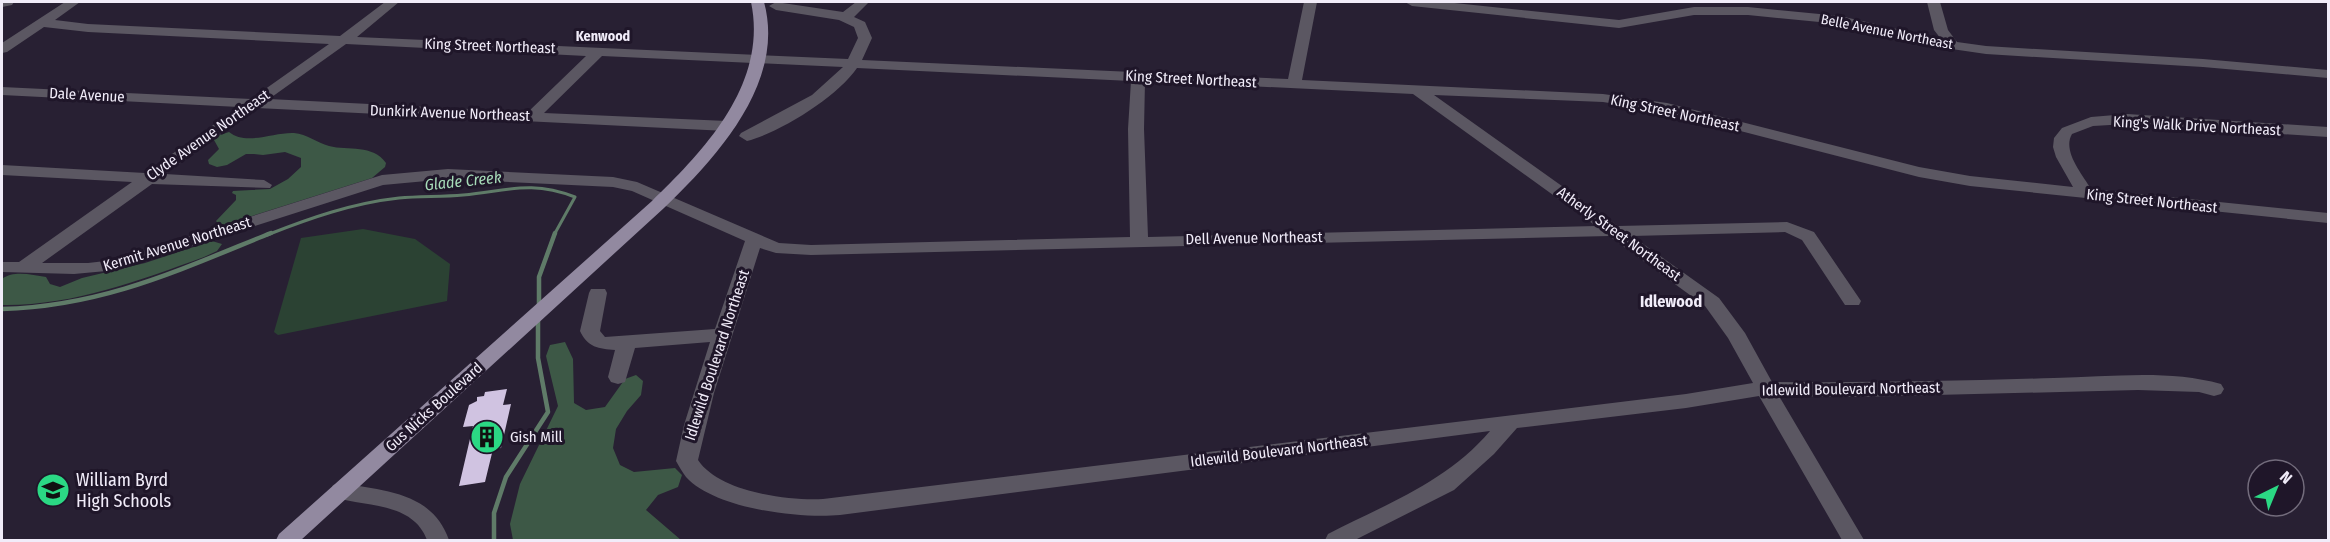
<svg xmlns="http://www.w3.org/2000/svg" width="2330" height="542" font-family="'Fira Sans Condensed',sans-serif">
<style>
.green{fill:#2b4233}
.forest{fill:#3d5846}
.lines{fill:none;stroke-linecap:round;stroke-linejoin:round}
.stream-far1{stroke:#5f7b68;stroke-width:3}
.stream{stroke:#5f7b68;stroke-width:4.5}
.building{fill:#d0c3e1}
.minor{fill:#5b5762;fill-rule:evenodd}
.major{fill:#9289a0;fill-rule:evenodd}
.labels{text-anchor:middle;dominant-baseline:central;stroke-width:6;stroke-linejoin:round;paint-order:stroke}
.far-street-label{font-size:14px;fill:#f1ecf9;stroke:#1f1629}
.far-neighbourhood-label{font-size:14px;font-weight:bold;fill:#f1ecf9;stroke:#1f1629}
.street-label{font-size:15px;fill:#f1ecf9;stroke:#1f1629}
.poi-label{font-size:15px;fill:#f1ecf9;stroke:#1f1629;text-anchor:start}
.water-label{font-size:16px;font-style:italic;fill:#a6dbb8;stroke:#1f1629}
.neighbourhood-label{font-size:16px;font-weight:bold;fill:#f1ecf9;stroke:#1f1629}
.near-poi-label{font-size:18px;fill:#f1ecf9;stroke:#1f1629;text-anchor:start}
</style>
<rect width="100%" height="100%" fill="#282033"/>
<path class="green" d="M363,229L415,239L450,264L447,301L278,335L274,332L301,238Z"/>
<g class="forest">
<path d="M229,132C246,146 274,132 294,133C307,134 317,143 329,146C348,151 373,144 386,163L385,167L372,178L220,226L216,221L236,200V195L232,193L233,191L270,189L288,179L301,167V158L285,152L263,155L254,154H246L227,165L217,167L209,164L208,160L219,149L214,140L217,136Z"/>
<path d="M212,241L222,244L217,251L204,257C138,281 72,306 2,305V279C14,270 32,275 46,277L50,284L60,287L82,278L145,263Z"/>
<path d="M565,342L573,359L574,403L586,410L605,407L625,379L636,375L643,381L641,395L627,411L616,429L613,448L620,465L634,472L675,468L682,475L678,487L658,495L646,510L681,540H513L510,524L520,484L558,406L546,356L550,345Z"/>
</g>
<g class="lines">
<path class="stream-far1" d="M267,235C310,218 353,203 399,198C420,196 442,197 463,195C508,191 530,180 575,197L554,235"/>
<g class="stream">
<path d="M539,306V277L555,233"/>
<path d="M2,309C104,306 179,270 271,233"/>
<path d="M494,540V513L506,477L548,412L538,358V319"/>
</g>
</g>
<path class="building" d="M507,389L503,405L511,404L501,448L493,449L485,482L459,486L473,426L463,427L469,405L477,401V397L484,396L485,392Z"/>
<g class="lines">
<g class="minor">
<path d="M2,2H14L12,5L2,7Z"/>
<path d="M65,2H80L55,20L88,24L340,36L385,2H399L357,37L848,59L858,38L854,27L839,20L776,10L769,6L776,2L843,12L856,2H869L854,17L865,22L872,38L862,60L1288,79L1304,2H1317L1302,80L1603,94L1667,103L1919,167L1970,176L2073,187L2056,157L2053,147L2054,138L2062,128L2091,117L2127,114L2328,127V137L2127,124L2093,126L2072,134C2062,151 2082,174 2091,189L2328,213V223L1970,186L1919,177L1667,112L1603,102L1434,95L1618,226L1787,222L1814,232L1861,301L1859,305H1845L1802,240L1785,232L1632,236L1719,298L1745,333L1772,382C1866,383 1960,381 2054,378C2108,377 2168,369 2221,384L2224,389L2221,394L2214,396L2199,392L2138,390L1856,397L1779,396L1864,540H1842L1759,396L1686,408L1517,428L1494,454L1454,490L1355,540H1325L1328,534C1386,504 1447,482 1490,431L840,515C800,519 715,509 686,477C682,472 679,466 676,461L684,425L710,342L635,348L625,382L618,384L611,382L608,377L615,350C599,349 587,347 580,331L589,293L591,289H605L607,293L600,331L605,337L715,329L745,241L632,191L613,187L448,179L383,185L117,270L74,274L2,272V262H19L132,182L2,175V165L145,173L239,107L2,95V87L251,99L329,44L88,32L44,27L7,52L2,53V43ZM346,44L586,56L528,112L269,99ZM602,56L843,67L812,95L741,133L739,136L747,141C781,132 837,97 857,68L1131,81L1128,129L1130,237L811,245L779,243L637,182L613,177L448,169L382,175L114,260L88,263H42L152,184L270,188L272,185L264,180L165,174L257,108L727,131L735,126L727,121L544,113ZM1145,81L1413,94L1596,226L1148,237L1144,129ZM1609,236L1705,306L1728,338L1753,383L1686,394L823,499C788,501 719,492 698,460L714,393L760,248L776,253L811,255Z"/>
<path d="M1405,2H1445L1619,20L1694,7H1748L1840,16L1941,39L1934,30L1927,2H1940L1948,30L1957,42L1986,46L2203,59L2328,70V78L2203,67L1986,54L1931,46L1840,24L1748,15H1694L1619,28L1412,6Z"/>
<path d="M341,483C385,491 432,492 449,540H427C413,502 366,507 333,497L330,491L333,485Z"/>
</g>
<path class="major" d="M751,2H764C786,82 717,157 664,208L301,540H276L279,534L652,201C706,149 768,83 751,2Z"/>
</g>
<defs>
<g id="building-disc" transform="scale(1.725)"><circle r="9.5" fill="#2bd884" stroke="#1f1629"/><path d="M-4-6H4V6H1V3H-1V6H-4ZM-2.5-4.3h1.7v1.8h-1.7ZM.8-4.3h1.7v1.8H.8ZM-2.5-1h1.7V.8h-1.7ZM.8-1h1.7V.8H.8Z" fill="#111"/></g>
<g id="school-disc" transform="scale(1.725)"><circle r="9.5" fill="#2bd884" stroke="#1f1629"/><path d="M0-5L7-2L0 1L-7-2ZM-4 1L0 2.5L4 1V4Q0 6-4 4Z" fill="#111"/></g>
</defs>
<g fill-rule="evenodd">
<use href="#building-disc" x="487" y="437"/>
<use href="#school-disc" x="53" y="490"/>
</g>
<g class="labels">
<g class="far-street-label">
<text transform="translate(1887 32) rotate(11)">Belle Avenue Northeast</text>
</g>
<g class="far-neighbourhood-label">
<text x="603" y="36">Kenwood</text>
</g>
<g class="street-label">
<text transform="translate(490 46) rotate(2)">King Street Northeast</text>
<text transform="translate(1191 79) rotate(3)">King Street Northeast</text>
<text transform="translate(87 95) rotate(3)">Dale Avenue</text>
<text transform="translate(450 113) rotate(2)">Dunkirk Avenue Northeast</text>
<text transform="translate(1675 113) rotate(12)">King Street Northeast</text>
<text transform="translate(2197 126) rotate(3)">King's Walk Drive Northeast</text>
<text transform="translate(208 135) rotate(-35)">Clyde Avenue Northeast</text>
<text transform="translate(2152 201) rotate(6)">King Street Northeast</text>
<text transform="translate(1619 234) rotate(36)">Atherly Street Northeast</text>
<text transform="translate(1254 238) rotate(-1)">Dell Avenue Northeast</text>
<text transform="translate(177 244) rotate(-17)">Kermit Avenue Northeast</text>
<text transform="translate(717 355) rotate(-72)">Idlewild Boulevard Northeast</text>
<text transform="translate(1851 389) rotate(-1)">Idlewild Boulevard Northeast</text>
<text transform="translate(434 407) rotate(-42)">Gus Nicks Boulevard</text>
<text transform="translate(1279 451) rotate(-7)">Idlewild Boulevard Northeast</text>
</g>
<g class="poi-label">
<text x="510" y="437">Gish Mill</text>
</g>
<g class="water-label">
<text transform="translate(463 181) rotate(-6)">Glade Creek</text>
</g>
<g class="neighbourhood-label">
<text x="1671" y="301">Idlewood</text>
</g>
<g class="near-poi-label">
<text x="76" y="480">William Byrd<tspan x="76" dy="21">High Schools</tspan></text>
</g>
</g>
<rect width="2330" height="542" fill="none" stroke="#f1ecf9" stroke-width="6"/>
<g transform="translate(2276 488) rotate(43)"><circle r="28" fill="#1f1629" stroke="#736c7c" stroke-width="1.5"/>
<path d="M0-4.5L10 22L0 15L-10 22Z" fill="#2bd884"/>
<text y="-9" font-size="16" font-weight="bold" text-anchor="middle" fill="#f1ecf9">N</text>
</g>
</svg>
